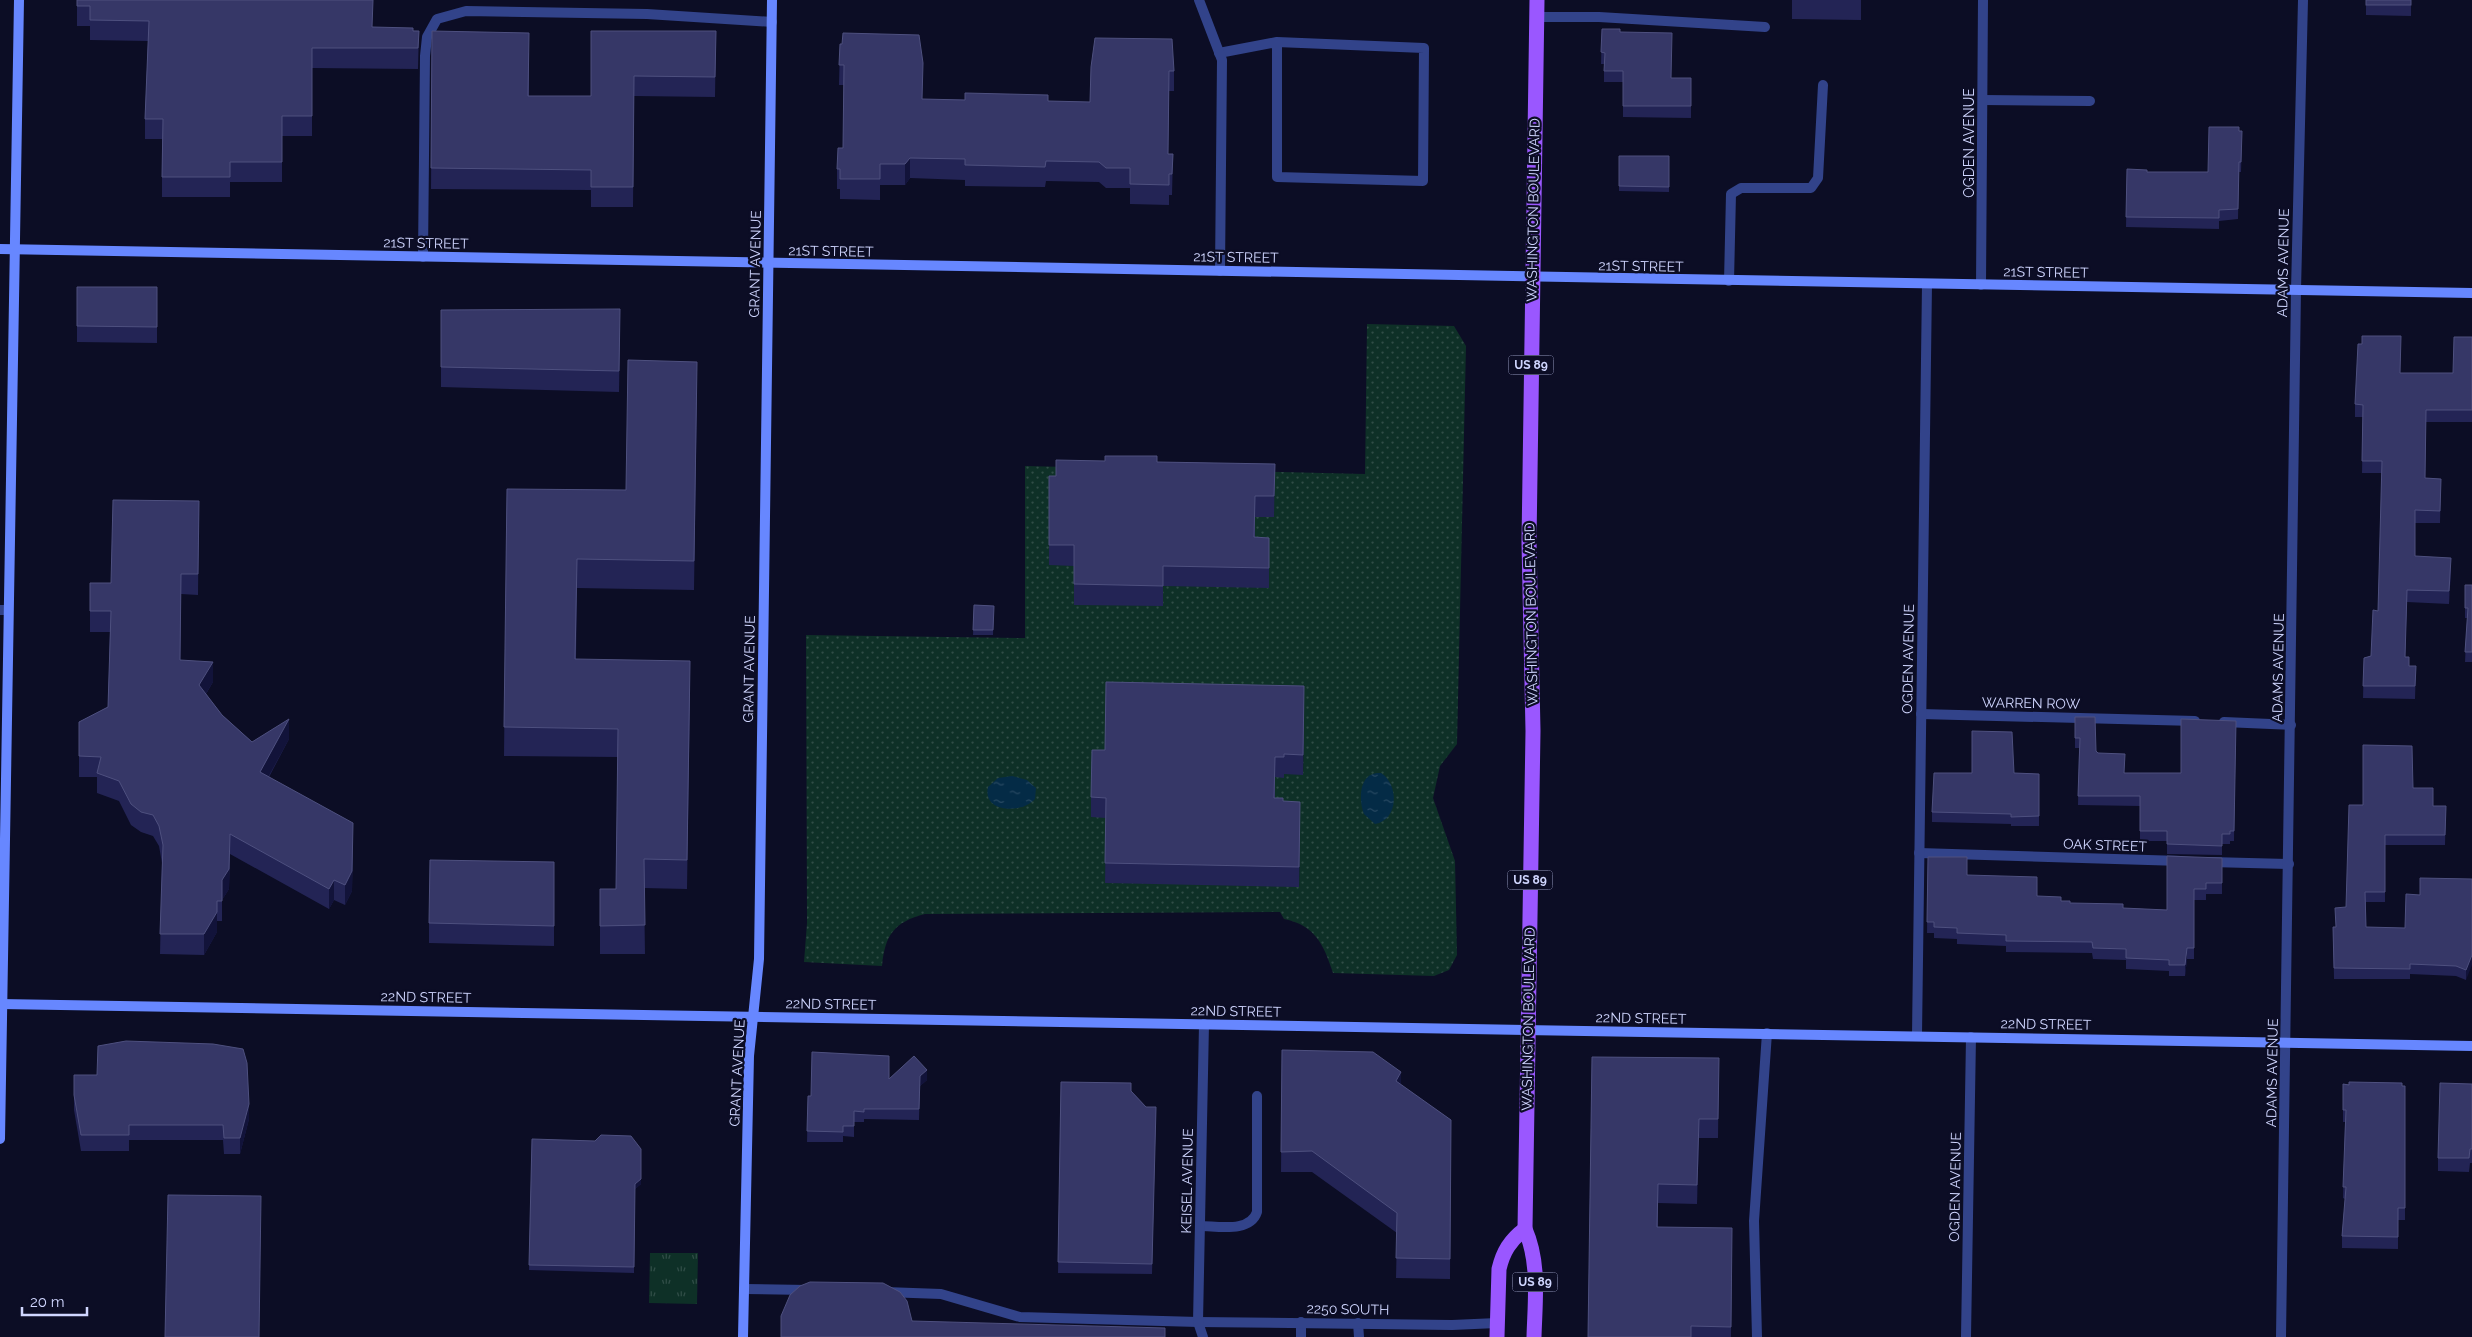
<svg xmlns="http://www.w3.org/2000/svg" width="2472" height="1337" font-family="Raleway,sans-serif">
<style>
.grass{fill:url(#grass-dots)}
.park{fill:url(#park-tufts)}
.water{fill:url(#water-ripples)}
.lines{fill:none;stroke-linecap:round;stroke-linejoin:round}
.lane{stroke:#32438a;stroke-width:10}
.street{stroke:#32438a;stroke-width:10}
.secondary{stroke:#6787ff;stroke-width:10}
.primary{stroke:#9a57ff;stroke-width:15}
.wall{fill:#232455}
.shaded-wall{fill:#12133a}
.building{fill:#363767;stroke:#4e507f}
.labels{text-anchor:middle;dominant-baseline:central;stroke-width:4.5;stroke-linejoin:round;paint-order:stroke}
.shield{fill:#0c0d25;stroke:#959abe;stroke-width:1}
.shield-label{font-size:12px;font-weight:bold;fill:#d0d6ff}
.street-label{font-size:14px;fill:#d0d6ff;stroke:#0c0d25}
</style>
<defs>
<pattern id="grass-dots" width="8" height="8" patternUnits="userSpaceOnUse" patternTransform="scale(1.25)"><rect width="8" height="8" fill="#0e3027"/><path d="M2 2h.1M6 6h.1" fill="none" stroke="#304d47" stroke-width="1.8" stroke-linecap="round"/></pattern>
<pattern id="park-tufts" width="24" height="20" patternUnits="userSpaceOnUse" patternTransform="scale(1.25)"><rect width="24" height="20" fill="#0e3027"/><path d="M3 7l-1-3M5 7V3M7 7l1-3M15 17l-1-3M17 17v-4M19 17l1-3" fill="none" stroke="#304d47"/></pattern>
<pattern id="water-ripples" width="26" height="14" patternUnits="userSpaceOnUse" patternTransform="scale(1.25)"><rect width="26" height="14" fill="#042b46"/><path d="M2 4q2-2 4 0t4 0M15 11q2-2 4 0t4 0" fill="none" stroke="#284962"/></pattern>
</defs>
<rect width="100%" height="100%" fill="#0c0d25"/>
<path class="grass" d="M1367,324L1454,326L1466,346L1457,744L1440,766L1433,798L1455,861L1457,955L1449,970L1434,976L1333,973C1324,945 1315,925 1284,919L1280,912L925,914C894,922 885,935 882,966L804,962L807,923L806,635L1025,638V466L1365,474Z"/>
<path class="park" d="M650,1253H698L697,1304L649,1303Z"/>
<g class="water">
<path d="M1381,773C1399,784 1399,820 1375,824L1364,814C1358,799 1359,771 1381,773Z"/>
<path d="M1012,776L1027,780L1036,788L1035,799C1022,814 982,813 988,787L998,778Z"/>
</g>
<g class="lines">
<g class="lane">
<path d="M1536,17H1599L1765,27"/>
<path d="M1219,53L1277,42L1424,48L1423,181L1277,177V42"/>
<path d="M1983,100L2090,101"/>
<path d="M423,257L425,56L427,37L437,19L466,11L647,14L772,22"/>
<path d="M1729,281L1731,194L1741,188H1811L1818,178L1823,85"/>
<path d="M0,610H8"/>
<path d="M1200,1226C1218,1226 1250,1233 1257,1212V1096"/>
<path d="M1301,1322V1337"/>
<path d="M1358,1323L1359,1337"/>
<path d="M1757,1337L1754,1221L1767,1033"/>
</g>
<g class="street">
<path d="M1199,0L1222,60L1220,271"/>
<path d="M1981,285L1983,0"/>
<path d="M1921,714L2195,721"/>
<path d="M2224,722L2291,725"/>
<path d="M1919,853L2181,861"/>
<path d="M2210,862L2289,864"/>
<path d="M1917,1035L1927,284"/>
<path d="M744,1289L808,1290"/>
<path d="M885,1292L941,1294L1020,1317L1198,1322L1452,1325L1497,1323"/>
<path d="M1203,1337L1198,1322L1204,1024"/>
<path d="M1966,1337L1971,1037"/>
<path d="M2281,1337L2296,290L2303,0"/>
</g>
<g class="secondary">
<path d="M0,249L2472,293"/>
<path d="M0,1004L2472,1046"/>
<path d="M0,1139L19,0"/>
<path d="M743,1337L749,1056L759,959L772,0"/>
</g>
<g class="primary">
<path d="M1497,1337L1499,1269C1503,1252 1510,1240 1525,1229"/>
<path d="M1534,1337C1535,1300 1540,1263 1525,1229L1533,731L1529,542L1537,0"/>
</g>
</g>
<g class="wall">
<path d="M77,0L419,31L418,69L312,68V136H282V182H230V197H162V139H145V119L148,41L90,40V26H77Z"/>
<path d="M1792,0H1861V20L1792,19Z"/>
<path d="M2366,0H2411V16L2366,15Z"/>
<path d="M1602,29L1620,32L1671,78H1691V118L1623,117V82H1604V64H1601Z"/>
<path d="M432,31L529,53V96H591L716,31L715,97L634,96L633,207H591V190L431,189Z"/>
<path d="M840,44L922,99L1090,102L1091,67L1174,71V91H1169L1168,154H1173L1172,195H1169V205L1130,204V188H1106L1099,182L1046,181L1045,187L965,186V180L910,178L905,185H880V200L840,199V189H837V169L843,148L844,85H839Z"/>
<path d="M2239,131L2242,141L2241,172H2239L2238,219L2219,221V229L2126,227L2127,169L2147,172H2208Z"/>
<path d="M1619,156H1669V192L1619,191Z"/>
<path d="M77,287H157V343L77,342Z"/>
<path d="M441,310L620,329L619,392L441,387Z"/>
<path d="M2472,337V422H2426L2425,478L2441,479L2440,523H2415V556L2451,570L2449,604L2407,602L2405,657L2409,666H2416L2415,699L2363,698L2364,658L2371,656L2378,611L2382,473H2362L2363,417H2355V404L2401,373H2453Z"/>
<path d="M697,390L694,590L577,588L576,659L690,689L687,889L644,888L645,954H600V889H616L618,757L504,756L507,489L626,490Z"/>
<path d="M1157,462L1275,464L1274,517H1255V537L1269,538V588L1163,586V606L1074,605V566L1049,565V476H1056Z"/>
<path d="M199,501L198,595L181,594L180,660L213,682L206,694L222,715L252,742L289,739L269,777L353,843L352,891L345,905L334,900L329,909L230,854L229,889L222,900V921H217V932L204,955L160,954L162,863L159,846L153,836L141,832L131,825L119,801L97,793V777H79V722L108,707L110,632H90V583H111Z"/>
<path d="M2465,585H2472V662H2465L2467,618H2465Z"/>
<path d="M974,605L994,606L993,635H973Z"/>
<path d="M1304,706L1303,775L1284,774V778L1275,777V798L1283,801L1300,822L1299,887L1105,883L1106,818L1091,817V797L1105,750Z"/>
<path d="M2075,717L2096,751L2125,773H2181L2236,721L2234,841H2230V844H2222V855L2167,854V841H2140V806L2078,805L2079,748H2075Z"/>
<path d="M2014,773L2039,774V826H2011V824L1932,822V812Z"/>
<path d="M2413,788L2433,806H2446L2445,845H2385V902H2366V927L2405,928L2420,895L2472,879L2466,980L2456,976L2410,974V979H2334L2333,927H2336L2346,907L2363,805Z"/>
<path d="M1928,857L1967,875L2037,896L2070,903L2123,908L2167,910L2222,858V894H2206V900H2194V959H2187L2185,976H2169V971L2126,969V960L2093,959L2092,953L2006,952V946L1957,944V939L1934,938V933H1927Z"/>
<path d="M554,862V946L429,943V923Z"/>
<path d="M1282,1050L1401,1085L1451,1120L1450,1279L1396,1278L1397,1233L1312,1172H1281Z"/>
<path d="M1592,1057L1719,1058L1718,1138H1699L1697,1204L1658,1203V1227L1732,1228L1731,1337H1588Z"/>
<path d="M74,1075L249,1119L240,1154H224L223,1140H129V1151H81L74,1110Z"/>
<path d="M889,1079L927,1080L920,1086L919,1120L864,1119V1122H854V1137L843,1136V1142H807L808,1096H811Z"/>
<path d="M1061,1082L1131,1091L1146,1107H1156L1152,1274L1058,1273Z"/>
<path d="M2343,1084L2405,1086V1220H2398V1249L2342,1248V1236L2345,1199L2343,1198L2345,1122H2343Z"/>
<path d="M2472,1084V1163H2470L2469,1172L2438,1171V1158Z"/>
<path d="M532,1139L641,1184L635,1189L634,1273L529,1270Z"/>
</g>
<g class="shaded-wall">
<path d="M910,158V178L905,185V164Z"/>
<path d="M620,309V329L619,392V371Z"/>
<path d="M2451,558V570L2449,604V591Z"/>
<path d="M213,662V682L199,705V685Z"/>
<path d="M1304,686V706L1303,775V755Z"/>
<path d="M289,719V739L260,792V772Z"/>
<path d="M1300,802V822L1299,887V867Z"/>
<path d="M353,823L352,891L345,905V885Z"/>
<path d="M230,834L229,889L222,900V921V880Z"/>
<path d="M334,880V900L329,909V889Z"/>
<path d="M217,901V932L204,955V934Z"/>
<path d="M2187,948V959L2185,976V965Z"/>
<path d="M2472,955V965L2466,980V970Z"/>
<path d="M927,1070V1080L920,1086L919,1120L920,1076Z"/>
<path d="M1401,1072V1092L1396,1081Z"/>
<path d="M249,1104V1119L240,1154V1138Z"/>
<path d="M1699,1119V1138L1697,1204V1185Z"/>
<path d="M641,1179V1184L635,1189L634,1273L635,1184Z"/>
</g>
<g class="building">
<path d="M77,0H373L372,27L413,28V31H419L418,48H312V116H282V162H230V177H162L163,119H145L149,21L90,20V6H77Z"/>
<rect x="2366" y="0" width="45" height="5"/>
<path d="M1602,29H1620V32L1672,33L1671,78H1691V106H1623V71H1604L1605,53L1601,52Z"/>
<path d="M432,31L529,33L528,96H591V31H716L715,77L634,76L633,187H591V170L431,168Z"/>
<path d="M843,33L919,35L923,63L922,99L965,100V93L1048,95V101L1090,102L1091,67L1095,38L1172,39L1174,71H1169L1168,154H1173L1172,174H1169V185L1130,184V168H1106L1099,162L1046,161L1045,167L965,165V159L910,158L905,164H880V179H840V169H837L838,148H843L844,65H839L840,44H842Z"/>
<path d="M2209,127H2239V131H2242L2241,162H2239L2238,209L2219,210V218L2126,217L2127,169L2147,170V172H2208Z"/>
<path d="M1619,156H1669V187L1619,186Z"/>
<path d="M77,287H157V327L77,326Z"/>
<path d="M620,309L619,371L441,367V310Z"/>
<path d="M2362,336H2401L2400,373H2453L2454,337H2472V410H2426L2425,478L2441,479L2440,511L2415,510V556L2451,558L2449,591L2407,590L2405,657H2409V666H2416L2415,686H2363L2364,658L2371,656L2373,610L2378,611L2382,461H2362L2363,405L2355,404L2358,344H2362Z"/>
<path d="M628,360L697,362L694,561L577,559L575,659L690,661L687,860L644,859L645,925L600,926V889H616L618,729L504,727L507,489L626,490Z"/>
<path d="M1105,456H1157V462L1275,464L1274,496H1255L1254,537L1269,538V568L1163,566V586L1074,584V545H1049V476H1056V460L1105,461Z"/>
<path d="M113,500L199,501L198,574H181L180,660L213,662L199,685L222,715L252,742L289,719L260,772L353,823L352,871L345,885L334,880L329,889L230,834L229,869L222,880V901H217V912L204,934H160L163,845L159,826L153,815L141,812L131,804L119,781L97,773L101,757L79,756V722L108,707L111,611H90V583H111Z"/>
<path d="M2465,585H2472V652H2465L2468,608H2465Z"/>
<path d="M974,605L994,606L993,630H973Z"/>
<path d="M1106,682L1304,686L1303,755L1284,754V757H1275L1274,798H1283V801L1300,802L1299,867L1105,863L1106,798L1091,797L1092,750H1105Z"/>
<path d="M2075,717H2095L2096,751L2098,753L2125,754L2124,773H2181V719L2236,721L2234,831H2230V834H2222V846L2167,844V831H2140V796H2078L2080,738H2075Z"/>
<path d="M1972,731L2012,732L2014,773L2039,774V816L2011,817V814L1932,812L1934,773H1972Z"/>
<path d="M2363,745L2412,746L2413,788H2433V806H2446L2445,835H2385V892H2365L2366,927L2405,928L2406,894L2420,895V878L2472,879V955L2466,970L2456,966L2410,964V969L2334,968L2333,927H2336L2335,908L2346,907L2349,805H2363Z"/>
<path d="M2167,856L2222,858V883H2206V889H2194V948H2187L2185,965H2169V960L2126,958V949L2093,948L2092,942L2006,941V935L1957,933V928L1934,927V922H1927L1928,857H1967V875L2037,877V896L2061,897V901H2070V903L2123,904V908L2167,910Z"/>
<path d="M430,860L554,862V926L429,923Z"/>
<path d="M126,1041L213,1044L243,1049L247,1063L249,1104L240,1138H224L223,1125H129V1135H81L74,1095V1075H97L98,1046Z"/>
<path d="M1282,1050L1373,1052L1401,1072L1396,1081L1451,1120L1450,1259L1396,1258L1397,1213L1312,1151L1281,1152Z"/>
<path d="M812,1052L889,1056V1079L914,1056L927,1070L920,1076L919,1109H864V1112L854,1111V1126H843V1132L807,1131L808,1096H811Z"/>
<path d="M1592,1057L1719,1058L1718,1119H1699L1697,1185L1658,1184L1657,1227L1732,1228L1731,1327L1691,1326V1337H1588Z"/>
<path d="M1061,1082L1131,1083V1091L1146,1107H1156L1152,1264L1058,1262Z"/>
<path d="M2349,1082L2402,1083V1086H2405V1208H2398V1237L2342,1236L2346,1187H2343L2346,1110H2343V1084L2349,1085Z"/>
<path d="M2440,1083L2472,1084V1149H2470L2469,1158H2438Z"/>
<path d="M601,1135L631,1136L641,1149V1179L635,1184L634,1267L529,1265L532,1139L595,1141Z"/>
<path d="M168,1195L261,1196L259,1337H165Z"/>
<path d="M810,1282L883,1283L900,1292L907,1301L912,1321L1165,1328V1337H781V1316L790,1295L800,1286Z"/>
</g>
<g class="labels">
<g class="shield">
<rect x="1508.5" y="355.5" width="45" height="19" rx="4"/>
<rect x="1507.5" y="870.5" width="45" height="19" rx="4"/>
<rect x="1512.5" y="1272.5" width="45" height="19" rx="4"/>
</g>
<g class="shield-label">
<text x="1531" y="365">US 89</text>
<text x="1530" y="880">US 89</text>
<text x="1535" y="1282">US 89</text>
</g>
<g class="street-label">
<text transform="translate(1969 143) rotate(-90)">OGDEN AVENUE</text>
<text transform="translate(1533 210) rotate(-89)">WASHINGTON BOULEVARD</text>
<text transform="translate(426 243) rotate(1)">21ST STREET</text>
<text transform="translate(831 251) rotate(1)">21ST STREET</text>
<text transform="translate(1236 257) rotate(1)">21ST STREET</text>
<text transform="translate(2283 263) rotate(-89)">ADAMS AVENUE</text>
<text transform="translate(755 264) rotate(-89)">GRANT AVENUE</text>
<text transform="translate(1641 266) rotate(1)">21ST STREET</text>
<text transform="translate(2046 272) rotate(1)">21ST STREET</text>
<text transform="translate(1531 614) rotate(-91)">WASHINGTON BOULEVARD</text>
<text transform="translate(1908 659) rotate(-89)">OGDEN AVENUE</text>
<text transform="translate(2278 668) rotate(-89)">ADAMS AVENUE</text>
<text transform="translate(749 669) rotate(-89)">GRANT AVENUE</text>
<text transform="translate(2031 703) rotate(1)">WARREN ROW</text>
<text transform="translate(2105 845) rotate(2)">OAK STREET</text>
<text transform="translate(426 997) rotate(1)">22ND STREET</text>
<text transform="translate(831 1004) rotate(1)">22ND STREET</text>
<text transform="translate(1236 1011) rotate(1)">22ND STREET</text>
<text transform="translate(1641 1018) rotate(1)">22ND STREET</text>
<text transform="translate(1528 1019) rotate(-89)">WASHINGTON BOULEVARD</text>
<text transform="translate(2046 1024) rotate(1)">22ND STREET</text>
<text transform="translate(737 1073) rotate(-87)">GRANT AVENUE</text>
<text transform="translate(2272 1073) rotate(-89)">ADAMS AVENUE</text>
<text transform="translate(1187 1181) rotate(-89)">KEISEL AVENUE</text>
<text transform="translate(1955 1187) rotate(-89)">OGDEN AVENUE</text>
<text transform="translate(1348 1309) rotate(1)">2250 SOUTH</text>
</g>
</g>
<path d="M22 1307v8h65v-8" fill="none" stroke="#d0d6ff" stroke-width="2.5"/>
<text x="30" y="1307" font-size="15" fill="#d0d6ff" stroke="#0c0d25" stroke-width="4" paint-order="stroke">20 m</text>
</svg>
